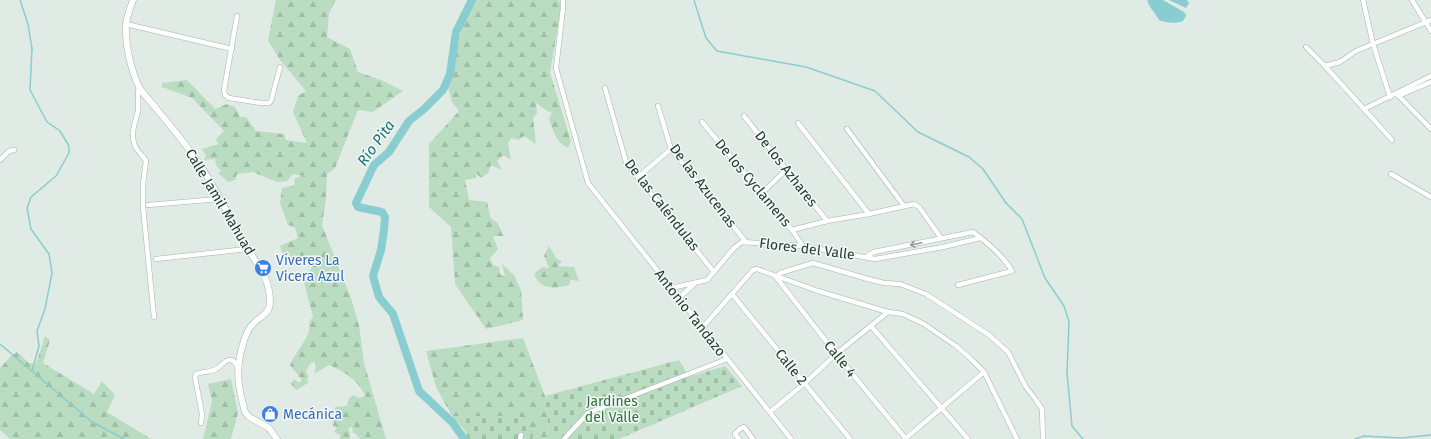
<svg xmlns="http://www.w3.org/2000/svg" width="1431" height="439" font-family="'Fira Sans',sans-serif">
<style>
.forest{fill:url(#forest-firs)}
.cemetery{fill:url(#cemetery-stones)}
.water{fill:#8acdd0}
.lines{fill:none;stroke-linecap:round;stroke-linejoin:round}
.stream{stroke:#8acdd0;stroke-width:1.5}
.river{stroke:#8acdd0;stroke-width:8}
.street-casing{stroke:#a4b3ac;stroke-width:5.5}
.secondary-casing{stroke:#a0b7ac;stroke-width:7}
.street{stroke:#fff;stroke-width:4.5}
.secondary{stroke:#fff;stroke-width:6}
.oneway{stroke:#909e98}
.labels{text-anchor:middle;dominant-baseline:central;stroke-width:3;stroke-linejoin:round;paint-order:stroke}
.street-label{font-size:14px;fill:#223c32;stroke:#f2f8f4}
.shop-label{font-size:14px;fill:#366cbe;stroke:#f2f8f4;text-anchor:start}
.park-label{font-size:14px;fill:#2d723f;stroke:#f2f8f4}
.water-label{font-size:15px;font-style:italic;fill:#1d7277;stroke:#f2f8f4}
</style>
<defs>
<pattern id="forest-firs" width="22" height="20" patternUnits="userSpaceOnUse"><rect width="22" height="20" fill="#badcc0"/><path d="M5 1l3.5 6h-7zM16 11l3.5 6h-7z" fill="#a0bea5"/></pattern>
<pattern id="cemetery-stones" width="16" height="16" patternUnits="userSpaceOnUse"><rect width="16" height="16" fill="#badcc0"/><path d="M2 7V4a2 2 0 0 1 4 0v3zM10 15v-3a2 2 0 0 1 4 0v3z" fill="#a0bea5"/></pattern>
</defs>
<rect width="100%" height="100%" fill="#e1ebe6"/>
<g class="forest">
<path d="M276,0H336L329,13L327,37L350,49L358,72L381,80L403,91L373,112L358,110L335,168L327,174L326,199L322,225L351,298L359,325L364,363L386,439H360L355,433H353L352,426L348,430L350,432V439H340V435L334,432L337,427L333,426L335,407L347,406L349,398L353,395L359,398L365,396C359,380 343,371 329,365L314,374L316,366L314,361L310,364L306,371L309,377L307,379L308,383L296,390L291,384L294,379L299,383L302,380L290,365C295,354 303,345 308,334C311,328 307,322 313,317L304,282L318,255L284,258L280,246L298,238L295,227L288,225L280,203L282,188L294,186L295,178L303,176L293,174L287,181L277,182L253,172L237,174L235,180L228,182L218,173L221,171L216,165L215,159L204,160L206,155L202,149L218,144L216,139L224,131L192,98L162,87V83L187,80L215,109L227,104L235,107L240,117H246L256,131L284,134L286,140L307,143L293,112L298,96L306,91L280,60L268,40Z"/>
<path d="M468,0H559L561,7L550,73L571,141L568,148C556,143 553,130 549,119L552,113L547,111L536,103L537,113L533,118L536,144L524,136L519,140L511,138L508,144L511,160L503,155L497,161L502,170L491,165L488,173L481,178L476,173V178L465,180L469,200L487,202L491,219L497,222L504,236H493L498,249L490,258L493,265L499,267L500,275L505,276L502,264L514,275L521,290L523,320L486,329L455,284L451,227L429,207V144L459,111L452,102L448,87Z"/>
<path d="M549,246L557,259L562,261L558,266L574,267L579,281L571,280L569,285C557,289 539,290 534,274L542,267L549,268L544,256Z"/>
<path d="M45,336L50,340L43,363L94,394L102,381L115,395L107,412L151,439H10L0,430V368L10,357L17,352L29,363L36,364Z"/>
<path d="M523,338L545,396L550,439H532L533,431L518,416H452L436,387L426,351Z"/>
<path d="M231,379L238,413L231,439H203L212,401L208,384Z"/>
</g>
<g class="cemetery">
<path d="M679,360L689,377L725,366L742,386L619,439H550L545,396Z"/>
<path d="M452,416H518L534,431L532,439H468L464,429Z"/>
</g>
<g class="water">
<path d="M1147,0H1163L1184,12L1185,13L1186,16L1183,21C1175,24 1167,23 1159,20C1156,14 1148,6 1147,0Z"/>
<path d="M1169,0H1187L1189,3L1186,8Z"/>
</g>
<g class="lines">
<g class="stream">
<path d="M20,0L28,24L32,49"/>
<path d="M694,0L706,38L717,51L806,67L875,91L918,132L969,157L983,169L1006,203"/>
<path d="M1005,202L1022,219L1045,278L1064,306L1069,322L1067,373L1072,426L1083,439"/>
<path d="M0,344L92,422L124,439"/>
<path d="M32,371L39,346L37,331L45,309L52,273L49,254L31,229L27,208L31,197L56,176L69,153V146L60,131L47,122L30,90L32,48"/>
<path d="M1355,439L1364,436L1401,438L1431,435"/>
</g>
<path class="river" d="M464,439L453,423L419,391L393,314L379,297L373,276L381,250L384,230L385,217L382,212L358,207L356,203L374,165L389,152L409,121L424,109L443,90L450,74L456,32L472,0"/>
<g class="street-casing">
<g id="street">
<path d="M563,0V8L556,68L588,183L791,439"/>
<path d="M1363,0L1373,44L1390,97"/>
<path d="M1412,0L1431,31"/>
<path d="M237,16L224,90L225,95L229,98L261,103H269L271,101L280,67"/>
<path d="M126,24L232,49"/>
<path d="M1306,47L1325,66L1392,140"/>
<path d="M1325,66L1340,62L1356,51L1431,20"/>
<path d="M139,86C137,94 139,103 138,111C135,123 130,134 135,146C138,152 143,156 146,161L143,184V207L154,317"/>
<path d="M605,88L626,162L714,272"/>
<path d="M1398,96L1431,82"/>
<path d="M1399,96L1431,129"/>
<path d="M658,106L671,149L746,242"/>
<path d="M1364,109L1431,76"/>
<path d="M744,116L827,221"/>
<path d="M702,122L792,230L803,246"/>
<path d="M798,123L869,214"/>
<path d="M847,129L904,206"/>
<path d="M0,160L9,151L14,150"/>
<path d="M1391,174L1431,197"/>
<path d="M638,177L671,149"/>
<path d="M762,193L786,170"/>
<path d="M148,205L219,199"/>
<path d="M792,230L827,221L869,214L914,204L919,207L941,238"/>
<path d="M866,257L874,252L973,232C986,241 1005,258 1012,271L958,285"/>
<path d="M156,259L247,249"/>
<path d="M671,288L707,280L734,248L742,242L803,246L875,259L943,247L980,238"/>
<path d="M732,294L850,439"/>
<path d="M679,298L694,284"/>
<path d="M871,326L968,439"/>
<path d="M702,328L753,270L757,269L818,291L888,312L903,314L924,324L956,346L969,357L984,372L1017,439"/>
<path d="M770,412L805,383L836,354L888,312"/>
<path d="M201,423L202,414L195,377L196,374C203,371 210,373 218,368C222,365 225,359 231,360C235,361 236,364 237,367"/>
<path d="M520,439L521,435"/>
<path d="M564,439L588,413L727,359"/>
<path d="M739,439L735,434C737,430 740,429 744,427L753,439"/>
<path d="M905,439L984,372"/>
<path d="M906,439L836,354L776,277L780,273L813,263L868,279L884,283L900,284L926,294L989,335L1008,352L1026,387L1036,400L1042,409L1043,439"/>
</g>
</g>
<g class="secondary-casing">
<path id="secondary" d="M133,0C130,8 127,16 126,24C125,45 131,71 140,89C161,115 184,140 202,168C217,192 230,218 244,242C255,263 270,276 270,302C270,315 258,317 252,325C247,330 245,337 243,344C235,370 238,387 245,412L249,417L269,428L277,439"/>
</g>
<use href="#street" class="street"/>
<use href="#secondary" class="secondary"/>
</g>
<defs><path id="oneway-shaft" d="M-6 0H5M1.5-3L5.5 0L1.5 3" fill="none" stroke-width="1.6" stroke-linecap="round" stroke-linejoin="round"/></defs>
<use class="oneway" href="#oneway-shaft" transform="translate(916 244) rotate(168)"/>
<defs>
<g id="supermarket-disc" transform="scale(0.9)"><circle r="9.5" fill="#3f7fe0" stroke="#f2f8f4"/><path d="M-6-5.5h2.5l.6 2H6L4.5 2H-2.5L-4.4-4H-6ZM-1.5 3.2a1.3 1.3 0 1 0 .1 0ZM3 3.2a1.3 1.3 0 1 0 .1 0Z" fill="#fff"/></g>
<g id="shop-disc" transform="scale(0.9)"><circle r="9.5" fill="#3f7fe0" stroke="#f2f8f4"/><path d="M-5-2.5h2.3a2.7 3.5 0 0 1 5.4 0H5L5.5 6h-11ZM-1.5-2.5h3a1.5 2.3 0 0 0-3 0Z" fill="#fff"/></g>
</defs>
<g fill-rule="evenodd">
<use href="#supermarket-disc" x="263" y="268"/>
<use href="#shop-disc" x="270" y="414"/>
</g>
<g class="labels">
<g class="street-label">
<text transform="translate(786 169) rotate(52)">De los Azhares</text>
<text transform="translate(753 183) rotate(50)">De los Cyclamens</text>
<text transform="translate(703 186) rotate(53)">De las Azucenas</text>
<text transform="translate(220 202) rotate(59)">Calle Jamil Mahuad</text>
<text transform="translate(662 205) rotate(52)">De las Caléndulas</text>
<text transform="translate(807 249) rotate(7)">Flores del Valle</text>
<text transform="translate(690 313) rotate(52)">Antonio Tandazo</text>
<text transform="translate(840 359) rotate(51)">Calle 4</text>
<text transform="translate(791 367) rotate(51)">Calle 2</text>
</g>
<g class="shop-label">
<text x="276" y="260">Víveres La<tspan x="276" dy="16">Vicera Azul</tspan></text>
<text x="283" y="414">Mecánica</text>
</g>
<g class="park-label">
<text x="612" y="401">Jardines<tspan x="612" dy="16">del Valle</tspan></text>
</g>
<g class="water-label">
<text transform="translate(376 143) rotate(-54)">Río Pita</text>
</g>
</g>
</svg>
